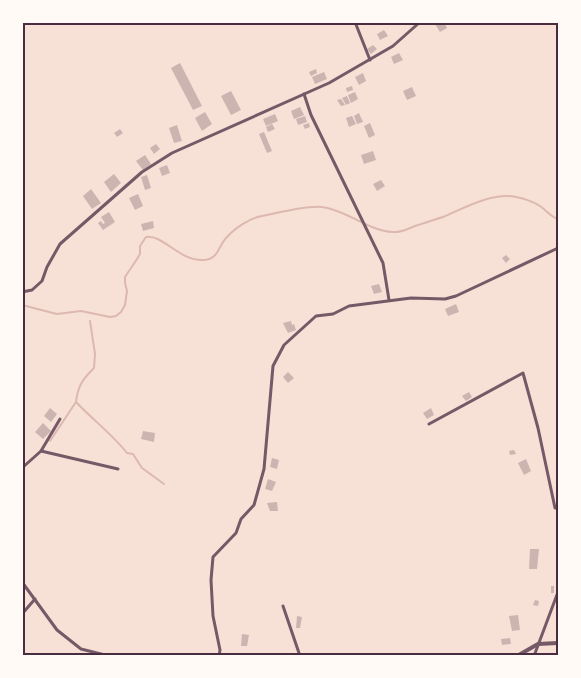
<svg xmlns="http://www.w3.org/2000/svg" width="581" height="678" font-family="Helvetica,sans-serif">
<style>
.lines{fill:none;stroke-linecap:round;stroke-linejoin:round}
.stream{stroke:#dcb8b0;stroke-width:2}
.building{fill:#ccb4b1}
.minor{stroke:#755966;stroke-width:3}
.tertiary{stroke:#755966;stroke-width:4}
.neatline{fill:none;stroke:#4a2c40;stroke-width:2}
</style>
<rect width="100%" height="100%" fill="#f7e1d7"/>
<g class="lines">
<g class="stream">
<path d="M22,305L57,314L81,311L110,317L116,316L121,312L125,305L127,291L125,283V277L137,259L140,254V246L146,237C163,234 180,262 204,260C219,259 218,246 227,237C235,228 250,218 262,216C275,213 311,205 322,207C347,210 368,231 393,232C401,233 407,229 415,226C424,223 434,220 443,217C464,208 492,192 516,197C523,198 534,202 540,206C547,211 551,217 558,219"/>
<path d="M90,321L95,354L94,368C83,379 78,385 76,402C93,420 112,434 127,453L133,454L142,468L164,484"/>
<path d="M50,441L76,402"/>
</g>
</g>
<g class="building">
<path d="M438,22H444L447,28L440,32L435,24Z"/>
<path d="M384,30L388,36L380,40L377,34Z"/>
<path d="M373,45L377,49L371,54L367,49Z"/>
<path d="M399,53L403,60L394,64L391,57Z"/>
<path d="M180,63L202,106L193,110L171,68Z"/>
<path d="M316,69L317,73L311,76L309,72Z"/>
<path d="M324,72L327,79L315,84L312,77Z"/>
<path d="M363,73L366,81L359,85L355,77Z"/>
<path d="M352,86L353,90L347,92L346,88Z"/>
<path d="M412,87L416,96L407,100L403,91Z"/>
<path d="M231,91L241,110L231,115L221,96Z"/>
<path d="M355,92L358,99L351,103L348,95Z"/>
<path d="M347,96L350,103L346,105L342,98Z"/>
<path d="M341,99L345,105L341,106L337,100Z"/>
<path d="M300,107L304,115L294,119L291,111Z"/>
<path d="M205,112L212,124L202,131L195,118Z"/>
<path d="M359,113L363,122L357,124L354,116Z"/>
<path d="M275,114L278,121L266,126L263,119Z"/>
<path d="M305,116L307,122L298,125L296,119Z"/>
<path d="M352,116L356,124L349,127L346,118Z"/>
<path d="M309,123L310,127L305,129L303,125Z"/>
<path d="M370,123L375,135L369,138L364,126Z"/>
<path d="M272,124L275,129L268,132L266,127Z"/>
<path d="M177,125L182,141L174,143L169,128Z"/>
<path d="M120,129L123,133L117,137L114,133Z"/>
<path d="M264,132L272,151L267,153L259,134Z"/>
<path d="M156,144L160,149L154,154L150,148Z"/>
<path d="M373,151L376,160L364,164L361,155Z"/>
<path d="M145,155L151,164L143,170L136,161Z"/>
<path d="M167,165L170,173L162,176L159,168Z"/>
<path d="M114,174L121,183L111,192L104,182Z"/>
<path d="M147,175L151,188L145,190L141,177Z"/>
<path d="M381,180L385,186L377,191L373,184Z"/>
<path d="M91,189L101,203L92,209L83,196Z"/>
<path d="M138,194L143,206L135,210L129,198Z"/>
<path d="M109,212L115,222L103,230L98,223L101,221L103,224L105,223L101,217Z"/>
<path d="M153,221L154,228L143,231L141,224Z"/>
<path d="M506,255L510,259L506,263L502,258Z"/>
<path d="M379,284L382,292L374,294L371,286Z"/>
<path d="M456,304L459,312L448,316L445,309Z"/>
<path d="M291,321L292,325L294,324L296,330L288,333L283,323Z"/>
<path d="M288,372L294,378L288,383L283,377Z"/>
<path d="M469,392L472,397L466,401L462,396Z"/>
<path d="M50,408L57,414L51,422L44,416Z"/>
<path d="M431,408L434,415L427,419L423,413Z"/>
<path d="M43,423L51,431L43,439L35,432Z"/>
<path d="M143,431L155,433L154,442L141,439Z"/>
<path d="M514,450L516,454L510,455L509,451Z"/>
<path d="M272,458L279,460L277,469L270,467Z"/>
<path d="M526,459L531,471L524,475L518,463Z"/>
<path d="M268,479L276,482L272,491L265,489Z"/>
<path d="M277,502L278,511H270L267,503Z"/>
<path d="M530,549H539L537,569H529Z"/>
<rect x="551" y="586" width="3" height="7"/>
<path d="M535,600L539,601L538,606L533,605Z"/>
<path d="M518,615L520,630L512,631L509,616Z"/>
<path d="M297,616L302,617L300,628H296Z"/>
<path d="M242,634L249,635L247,646H241Z"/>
<path d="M510,638L511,644L502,645L501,639Z"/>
</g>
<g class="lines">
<g class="minor">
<path d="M355,22L370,60"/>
<path d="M304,94L311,115L383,263L389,300"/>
<path d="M22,292L32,290L42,281L47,267L60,244L142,172L172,153L329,83L393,46L420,22"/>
<path d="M429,424L523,373L538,428L555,508H558"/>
<path d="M41,451L118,469"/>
<path d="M22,468L41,451L60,419"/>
<path d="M22,582L57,630L81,649L109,656"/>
<path d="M283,606L300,656"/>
<path d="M22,614L35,599"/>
<path d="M219,656L220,650L213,616L211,580L213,557L236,533L241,519L254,505L264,469L273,366L284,345L316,316L333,314L349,306L411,298L445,299L456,296L558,248"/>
<path d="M227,656H252"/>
<path d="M534,656L558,592"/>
</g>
<path class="tertiary" d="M517,656L538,644L558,643"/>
</g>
<rect width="581" height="678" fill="none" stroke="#fffaf5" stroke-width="48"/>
<rect x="24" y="24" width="533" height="630" class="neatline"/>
</svg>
